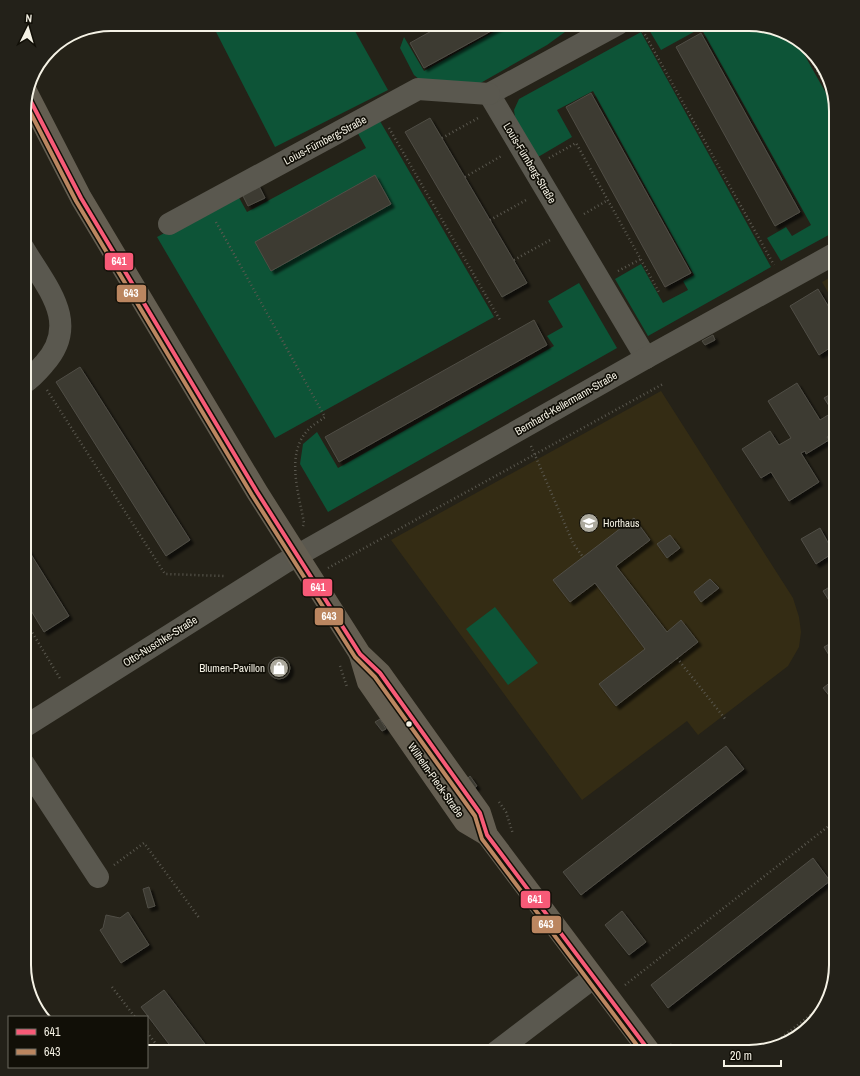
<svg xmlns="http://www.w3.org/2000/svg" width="860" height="1076" font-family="'Archivo Narrow',sans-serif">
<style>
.built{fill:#342c14}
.green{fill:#0d5437}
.building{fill:#3d3a31;stroke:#504e46;filter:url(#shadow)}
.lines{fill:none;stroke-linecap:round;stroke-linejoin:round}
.path{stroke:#5a584f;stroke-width:2.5;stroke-dasharray:1 3;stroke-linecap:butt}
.minor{stroke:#5a584f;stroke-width:22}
.major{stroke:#645e51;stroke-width:22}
.bus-1-casing{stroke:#110f07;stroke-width:7}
.bus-2-casing{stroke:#110f07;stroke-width:7}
.bus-1{stroke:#f75a77;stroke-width:4}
.bus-2{stroke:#bb8660;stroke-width:4}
.bus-dot{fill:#f5f2e5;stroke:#110f07;stroke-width:1.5}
.labels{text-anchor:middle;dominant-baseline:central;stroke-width:3.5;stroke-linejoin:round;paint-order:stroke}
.street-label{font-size:11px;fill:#f5f2e5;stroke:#110f07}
.poi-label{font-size:11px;fill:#f5f2e5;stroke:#110f07;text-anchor:start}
.rim{fill:none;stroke:#f5f2e5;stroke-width:2}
.line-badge{stroke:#110f07;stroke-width:1.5}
.badge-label{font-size:11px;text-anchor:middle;font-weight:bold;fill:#fff}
</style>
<defs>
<filter id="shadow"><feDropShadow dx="3.5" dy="3.5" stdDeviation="1" flood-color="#0009"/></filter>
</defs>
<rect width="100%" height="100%" fill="#252218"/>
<g class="built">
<path d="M836,274V306L822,282Z"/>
<path d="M661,391L793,598L799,617L801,632L799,647L788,666L698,735L687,721L582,800L391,540Z"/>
</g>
<g class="green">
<path d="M212,24H351L388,90L275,147Z"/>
<path d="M508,24H576L547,45L477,85L420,80L414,75L400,48L404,37L424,71Z"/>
<path d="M655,24H755L792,36L795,38L836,111V231L781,261L767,238L786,227L792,236L811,225L701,28L661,50L648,28Z"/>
<path d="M104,25L46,55C62,35 81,30 104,25Z"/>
<path d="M641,32L771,267L648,336L615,279L641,264L663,303L688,290L683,281L694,275L593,91L557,110L572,137L538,157L515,117L514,110L519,99Z"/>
<path d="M377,116L494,317L275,438L157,237L237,194L247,212L366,148L355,128Z"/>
<path d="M579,283L617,348L328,512L300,464L303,444L317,432L338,468L554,346L547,336L563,327L548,301Z"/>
<path d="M495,607L538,663L508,685L466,629Z"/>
</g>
<g class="building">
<path d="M444,24H504L424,68L410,43Z"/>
<path d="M701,33L800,212L775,226L676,47Z"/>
<path d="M591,93L691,273L665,287L566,107Z"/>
<path d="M430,118L527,283L502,297L405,132Z"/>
<path d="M375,175L391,204L271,271L255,242Z"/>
<path d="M258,184L265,198L248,206L241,192Z"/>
<path d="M818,289L836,319V344L819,355L790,306Z"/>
<path d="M534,320L547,345L339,462L325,437Z"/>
<path d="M713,335L715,340L705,345L702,341Z"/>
<path d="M80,367L190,540L166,556L56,382Z"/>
<path d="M797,383L820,420L833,412L824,398L836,391V445L830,435L827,437L829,440L806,454L805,451L801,453L819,482L789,501L771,472L761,478L742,449L770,431L779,445L791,438L768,401Z"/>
<path d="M634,518L650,540L616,566L667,632L681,620L698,642L616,706L599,684L645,649L595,583L570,602L553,580Z"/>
<path d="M820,528L831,548L830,555L816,564L801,539Z"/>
<path d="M670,535L680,548L667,558L657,544Z"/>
<path d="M24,543L69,616L44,632L24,599Z"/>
<path d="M710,579L719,588L701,602L694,592Z"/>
<path d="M836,583V609L835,610L823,591Z"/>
<path d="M831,643L836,651V658L832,660L824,647Z"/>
<circle cx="279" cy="668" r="11"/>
<path d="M836,678V704L823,688Z"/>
<path d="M380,719L386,729L382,731L375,722Z"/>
<path d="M726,746L744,769L581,895L563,872Z"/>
<path d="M470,776L477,786L473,789L466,780Z"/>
<path d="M813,858L830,881L668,1008L651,985Z"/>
<path d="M149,887L155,906L148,908L143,889Z"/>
<path d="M622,911L646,942L629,955L605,925Z"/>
<path d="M128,912L149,945L121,963L100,930L103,928L106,915L120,918Z"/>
<path d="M164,990L211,1052H175L141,1007Z"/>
</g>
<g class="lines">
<g class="path">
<path d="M639,24L774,265"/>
<path d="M803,46L830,93"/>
<path d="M389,128L500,320"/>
<path d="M442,138L480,117"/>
<path d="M549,158L576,143L660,294"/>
<path d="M465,177L503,155"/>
<path d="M584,214L608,200"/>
<path d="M490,220L528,199"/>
<path d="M216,222L325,417C320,421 312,425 308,430C285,454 299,494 304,523L303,526"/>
<path d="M514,260L552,239"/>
<path d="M618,271L641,259"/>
<path d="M47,390L165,574L224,576"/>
<path d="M531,446L573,543L583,557"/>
<path d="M328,568L663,384"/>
<path d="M24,619L61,680"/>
<path d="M677,658L726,720"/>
<path d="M340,666L347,687"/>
<path d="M499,802L506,812L513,834"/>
<path d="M114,865L144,843L200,919"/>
<path d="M625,985L830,825"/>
<path d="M112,987L135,1017"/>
<path d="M147,1032L162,1052"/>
<path d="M670,1044L675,1052"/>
<path d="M772,1045L826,1003"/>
</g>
<g class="minor">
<path d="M489,94L646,358"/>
<path d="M489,94L618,24"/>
<path d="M169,224L418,89L489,94"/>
<path d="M24,383C32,378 38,371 44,364C81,323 47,288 24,249"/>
<path d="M24,727L284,563L646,358L836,253"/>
<path d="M24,764L98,877"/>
<path d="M496,1052L593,978"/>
</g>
<g class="major">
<path d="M27,93L81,198L257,492L360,654L380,673L480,813L487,835L650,1052"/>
<path d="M360,655L368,682L465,822L487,835"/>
</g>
<g class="bus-1-casing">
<path id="bus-1" d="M27,94L81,198L257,492L360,654L380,673L480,813L487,835L650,1052"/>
</g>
<g class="bus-2-casing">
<path id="bus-2" d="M25,102L76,201L252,495L355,657L375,677L475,816L482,839L642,1052"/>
</g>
<use href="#bus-1" class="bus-1"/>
<use href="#bus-2" class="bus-2"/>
</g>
<defs>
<g id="school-disc" transform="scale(1)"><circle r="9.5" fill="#aca99d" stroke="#110f07"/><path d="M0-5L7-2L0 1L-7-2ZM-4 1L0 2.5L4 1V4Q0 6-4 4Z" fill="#fff"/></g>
<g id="shop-disc" transform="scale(1)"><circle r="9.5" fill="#aca99d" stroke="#110f07"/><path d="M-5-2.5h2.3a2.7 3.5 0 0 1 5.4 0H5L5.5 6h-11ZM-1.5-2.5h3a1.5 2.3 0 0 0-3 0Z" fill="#fff"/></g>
</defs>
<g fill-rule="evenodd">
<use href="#school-disc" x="589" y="523"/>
<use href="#shop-disc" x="279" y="668"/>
</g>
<circle class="bus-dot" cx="409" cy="724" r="3.5"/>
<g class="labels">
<g class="street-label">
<text transform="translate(325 140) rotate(-28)">Loius-Fürnberg-Straße</text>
<text transform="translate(530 163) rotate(59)">Louis-Fürnberg-Straße</text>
<text transform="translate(566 403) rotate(-30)">Bernhard-Kellermann-Straße</text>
<text transform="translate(160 641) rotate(-32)">Otto-Nuschke-Straße</text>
<text transform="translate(436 780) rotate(55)">Wilhelm-Pieck-Straße</text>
</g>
<g class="poi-label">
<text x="603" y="523">Horthaus</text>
<text x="265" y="668" text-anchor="end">Blumen-Pavillon</text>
</g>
</g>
<path d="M0 0H860V1076H0ZM111 31H749A80 80 0 0 1 829 111V965A80 80 0 0 1 749 1045H111A80 80 0 0 1 31 965V111A80 80 0 0 1 111 31Z" fill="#232119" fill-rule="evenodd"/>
<path class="rim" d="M111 31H749A80 80 0 0 1 829 111V965A80 80 0 0 1 749 1045H111A80 80 0 0 1 31 965V111A80 80 0 0 1 111 31Z"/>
<g class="line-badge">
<rect x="104" y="252" width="30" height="19" rx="4" fill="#f75a77"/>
<rect x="116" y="284" width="31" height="19" rx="4" fill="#bb8660"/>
<rect x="302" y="578" width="31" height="19" rx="4" fill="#f75a77"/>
<rect x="314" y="607" width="30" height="19" rx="4" fill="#bb8660"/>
<rect x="520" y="890" width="31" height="19" rx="4" fill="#f75a77"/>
<rect x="531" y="915" width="31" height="19" rx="4" fill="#bb8660"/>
</g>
<g class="badge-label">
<text x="119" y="265">641</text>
<text x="131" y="297">643</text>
<text x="318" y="591">641</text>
<text x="329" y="620">643</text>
<text x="535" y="903">641</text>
<text x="546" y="928">643</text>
</g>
<rect x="8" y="1016" width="140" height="52" fill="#110f07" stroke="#6c6a60"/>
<rect x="16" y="1029" width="20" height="6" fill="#f75a77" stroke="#6c6a60"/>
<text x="44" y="1036" font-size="12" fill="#f5f2e5">641</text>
<rect x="16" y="1049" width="20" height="6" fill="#bb8660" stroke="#6c6a60"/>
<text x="44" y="1056" font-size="12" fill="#f5f2e5">643</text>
<g transform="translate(28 28) rotate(5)" stroke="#110f07" stroke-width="3" paint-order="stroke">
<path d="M0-3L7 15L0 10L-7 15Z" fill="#f5f2e5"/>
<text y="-6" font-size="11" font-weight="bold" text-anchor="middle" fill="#f5f2e5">N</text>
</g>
<path d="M724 1060v6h57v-6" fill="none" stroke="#f5f2e5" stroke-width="2"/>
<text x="730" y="1060" font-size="12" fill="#f5f2e5" stroke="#110f07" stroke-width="3" paint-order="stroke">20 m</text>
</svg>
